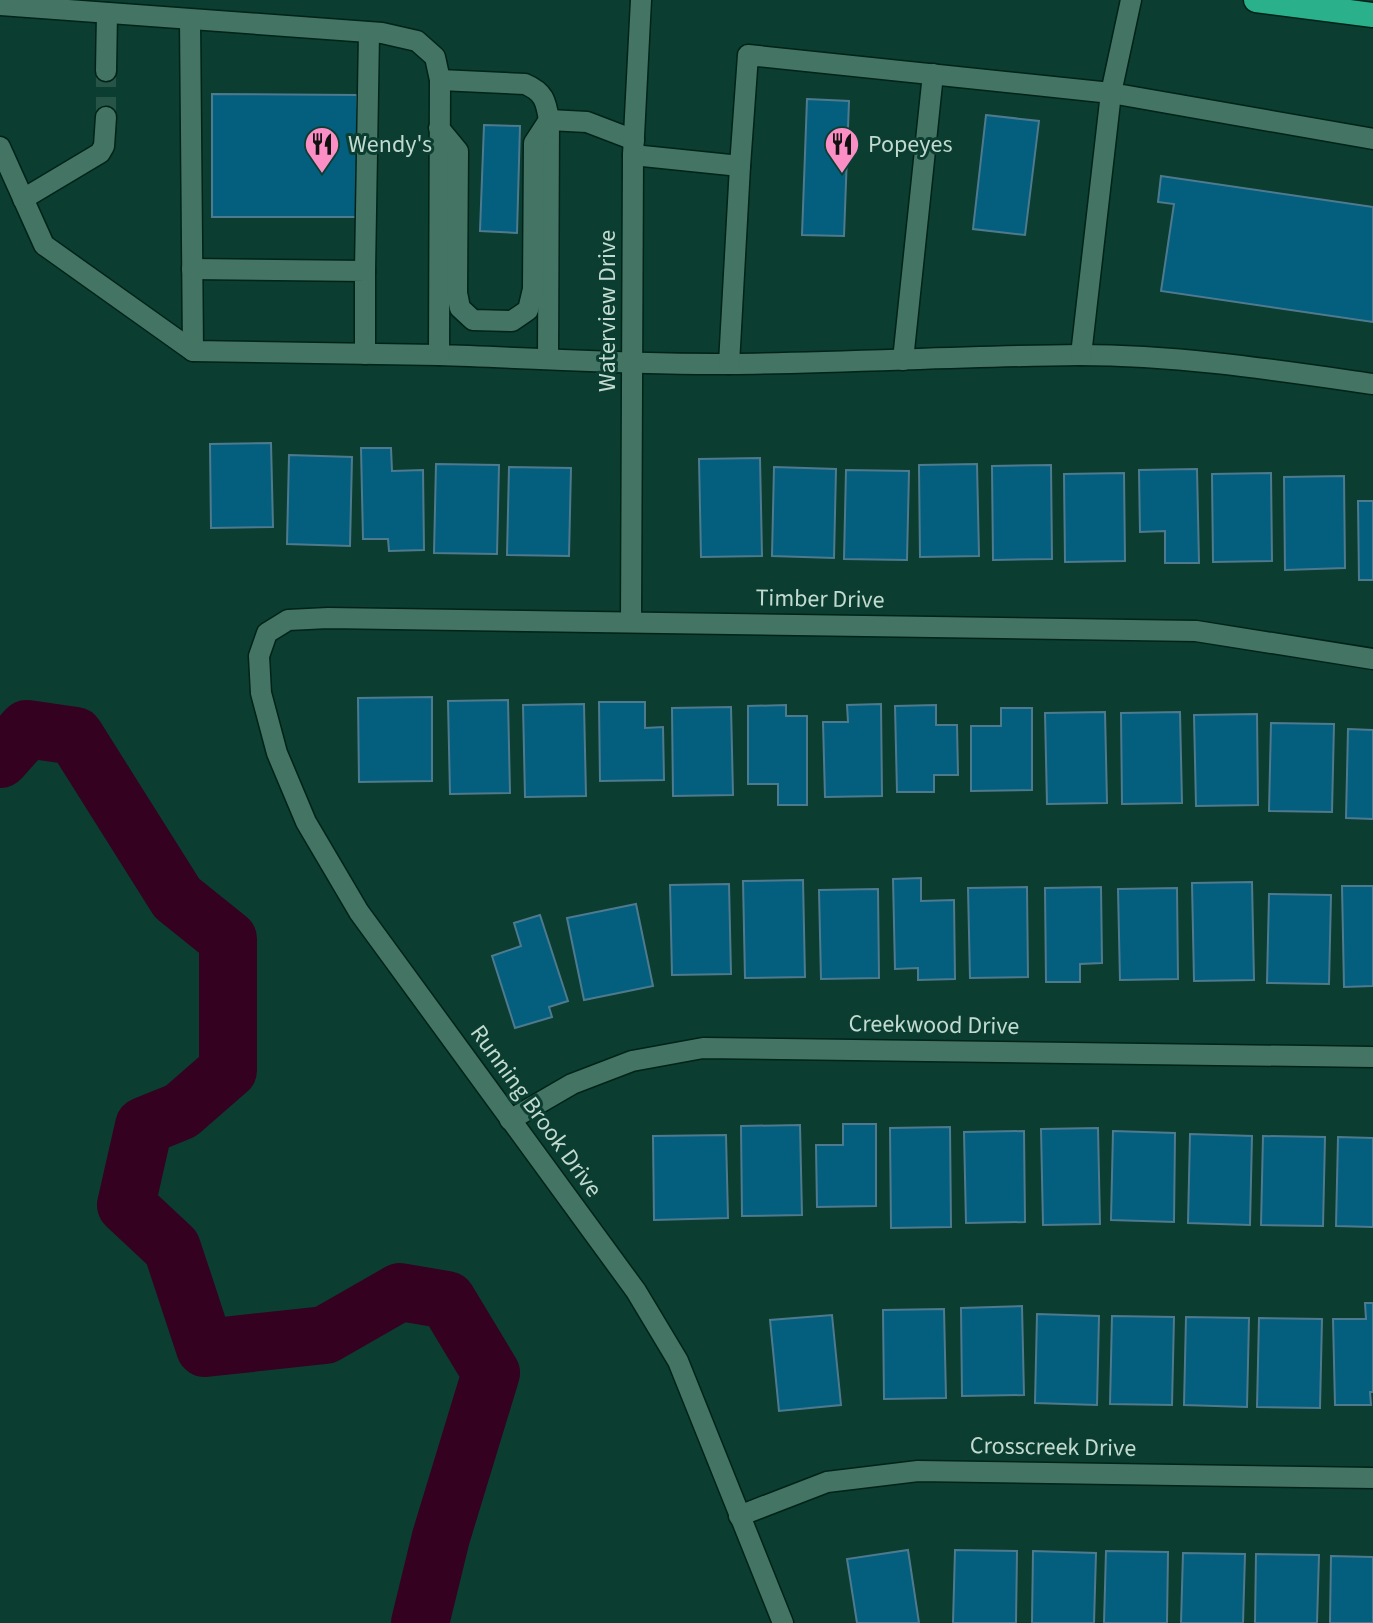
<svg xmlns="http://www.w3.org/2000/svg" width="1373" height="1623" font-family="'Source Sans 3',sans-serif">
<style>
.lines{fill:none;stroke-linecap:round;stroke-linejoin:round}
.river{stroke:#350120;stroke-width:58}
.building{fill:#045e7d;stroke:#4e7a8f;stroke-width:2}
.minor-tunnel{stroke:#265548;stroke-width:20;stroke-dasharray:20 10;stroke-linecap:butt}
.minor-casing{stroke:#002319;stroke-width:23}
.highway-casing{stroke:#002319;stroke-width:27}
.minor{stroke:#447463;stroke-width:20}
.highway{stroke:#2ab18c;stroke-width:24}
.labels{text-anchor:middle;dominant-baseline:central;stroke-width:6;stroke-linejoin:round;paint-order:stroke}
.poi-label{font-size:24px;fill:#c2dad0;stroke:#0b3e30;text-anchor:start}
.street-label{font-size:24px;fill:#c2dad0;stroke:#0b3e30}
</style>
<rect width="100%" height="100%" fill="#0b3e30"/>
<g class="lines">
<path class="river" d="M0,759L27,729L75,736L177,898L228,939V1070L181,1111L144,1126L126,1205L172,1248L205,1348L325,1335L400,1292L447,1300L491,1373L441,1537L420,1623"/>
</g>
<g class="building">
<path d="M212,94L357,95V217H212Z"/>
<path d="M807,99L849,101L844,236L802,235Z"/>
<path d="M986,115L1039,121L1025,235L973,229Z"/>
<path d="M484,125L520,126L517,233L480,231Z"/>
<path d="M1161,176L1373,207V322L1161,291L1174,204L1158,202Z"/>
<path d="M271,443L273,527L211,528L210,444Z"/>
<path d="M361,448H391L392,471L423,470L424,550L389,551L388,539H363Z"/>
<path d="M289,455L352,457L350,546L287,544Z"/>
<path d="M760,458L762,556L701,557L699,459Z"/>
<path d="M436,464L499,465L497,554L434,553Z"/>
<path d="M977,464L979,556L920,557L919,465Z"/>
<path d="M1051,465L1052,559L993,560L992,466Z"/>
<path d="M509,467L571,468L569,556L507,555Z"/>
<path d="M774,467L836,469L834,558L772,556Z"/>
<path d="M1197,469L1199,563H1165V531L1140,532L1139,470Z"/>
<path d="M846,470L909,471L907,560L844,559Z"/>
<path d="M1124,473L1125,561L1065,562L1064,474Z"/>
<path d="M1271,473L1272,561L1213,562L1212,474Z"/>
<path d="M1344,476L1345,568L1285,570L1284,477Z"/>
<path d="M1358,501H1373V580H1359Z"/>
<path d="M432,697V781L359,782L358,698Z"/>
<path d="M508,700L510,793L450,794L448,701Z"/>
<path d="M599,702H645V728L663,727L664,780L600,781Z"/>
<path d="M584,704L586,796L525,797L523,705Z"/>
<path d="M881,704L882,796L825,797L823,722H848L847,705Z"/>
<path d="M786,705V716H807V805H778V784H748V706Z"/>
<path d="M936,705V725H957L958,775H934V792H897L895,706Z"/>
<path d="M731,707L733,795L673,796L672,708Z"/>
<path d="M1001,708H1032V790L971,791V726H1001Z"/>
<path d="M1105,712L1107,803L1047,804L1045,713Z"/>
<path d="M1180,712L1182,803L1122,804L1121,713Z"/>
<path d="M1257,714L1258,805L1196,806L1194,715Z"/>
<path d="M1271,723L1334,724L1332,812L1269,811Z"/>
<path d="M1348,729L1373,730V819L1346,818Z"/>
<path d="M921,878V901L954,900L955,979L918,980V968L895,969L893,879Z"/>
<path d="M803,880L805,977L745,978L743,881Z"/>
<path d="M1252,882L1254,980L1194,981L1192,883Z"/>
<path d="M729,884L731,974L672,975L670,885Z"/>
<path d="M1342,886H1373V986L1344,987Z"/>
<path d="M1027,887L1028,977L970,978L968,888Z"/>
<path d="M1101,887L1102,963L1080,964V982H1046L1045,888Z"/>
<path d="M1177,888L1178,979L1120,980L1118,889Z"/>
<path d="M878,889L879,978L821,979L819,890Z"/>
<path d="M1269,894L1331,895L1329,984L1267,983Z"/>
<path d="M636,904L653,986L584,1000L567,918Z"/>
<path d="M540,915L568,1001L549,1007L552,1017L515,1028L492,956L521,946L514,923Z"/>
<path d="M843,1124H876V1206L817,1207L816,1145H843Z"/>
<path d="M800,1125L802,1215L742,1216L741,1126Z"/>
<path d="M950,1127L951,1227L891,1228L890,1128Z"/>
<path d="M1098,1128L1100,1224L1043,1225L1041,1129Z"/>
<path d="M1024,1131L1025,1222L966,1223L964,1132Z"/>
<path d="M1113,1131L1175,1133L1174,1222L1111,1220Z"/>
<path d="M1190,1134L1252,1136L1250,1225L1188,1223Z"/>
<path d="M726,1135L728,1218L654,1220L653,1136Z"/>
<path d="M1263,1136L1325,1137L1323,1226L1261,1225Z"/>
<path d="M1338,1137L1373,1138V1227L1336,1226Z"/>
<path d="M1365,1303H1373V1392H1370L1371,1405H1335L1333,1319H1366Z"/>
<path d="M1022,1306L1024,1395L962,1396L961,1308Z"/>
<path d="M944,1309L946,1398L884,1399L883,1310Z"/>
<path d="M1037,1314L1099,1316L1097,1405L1035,1403Z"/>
<path d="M832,1315L841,1405L779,1411L770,1320Z"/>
<path d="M1112,1316L1174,1317L1172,1405L1110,1404Z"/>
<path d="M1186,1317L1249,1318L1247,1407L1184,1405Z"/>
<path d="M1259,1318L1322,1319L1320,1408L1257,1407Z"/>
<path d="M908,1550L919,1623H857L847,1559Z"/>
<path d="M955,1550L1017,1551L1016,1623H953Z"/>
<path d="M1033,1551L1096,1553L1094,1623H1032Z"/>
<path d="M1106,1551L1168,1552L1167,1623H1104Z"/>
<path d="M1183,1553L1245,1554L1243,1623H1181Z"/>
<path d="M1256,1554L1319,1555L1317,1623H1255Z"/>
<path d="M1331,1556L1373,1557V1623H1330Z"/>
</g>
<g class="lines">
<path class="minor-tunnel" d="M106,117V71"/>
<g class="minor-casing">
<g id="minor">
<path d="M1131,0L1111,93L1373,139"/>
<path d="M0,5L382,33L417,41L435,57L440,80L439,355C535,358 632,365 729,364C845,363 962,356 1079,355C1178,355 1275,370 1373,384"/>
<path d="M190,20L193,351"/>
<path d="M106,71L107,13"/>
<path d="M440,80L525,84C544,92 546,101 549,120L548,358"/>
<path d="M439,128L458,151L457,293L460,308L473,320L512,321L528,310L533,289L534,143L549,120L587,122L634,140"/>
<path d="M0,147L44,245L193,351L439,355"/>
<path d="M633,155L740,166L748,55L1111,93L1081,355"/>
<path d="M23,199L100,153L104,146L106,117"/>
<path d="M192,269L365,271V354"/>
<path d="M365,271L369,33"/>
<path d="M903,360L933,74"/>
<path d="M729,364L740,166"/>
<path d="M631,622L633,155L641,0"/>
<path d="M510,1120L572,1084L632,1061L703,1048L1373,1057"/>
<path d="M739,1516L827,1482L918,1471L1373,1478"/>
<path d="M783,1623L678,1361L636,1291L359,912L306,822L277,753L261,693L259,656L267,633L288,620L328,618L1196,631L1373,659"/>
</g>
</g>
<g class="highway-casing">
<path id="highway" d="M1256,0L1373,15"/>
</g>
<use href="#minor" class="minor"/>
<use href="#highway" class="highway"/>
</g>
<defs>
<g id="restaurant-pin" transform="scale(1.8)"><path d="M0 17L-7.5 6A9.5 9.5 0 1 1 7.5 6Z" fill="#fb8fc5" stroke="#0b3e30"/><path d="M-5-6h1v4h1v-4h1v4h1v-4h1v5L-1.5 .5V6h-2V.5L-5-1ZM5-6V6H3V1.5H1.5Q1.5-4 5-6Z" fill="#111"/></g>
</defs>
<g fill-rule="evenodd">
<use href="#restaurant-pin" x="322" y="144"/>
<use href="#restaurant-pin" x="842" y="144"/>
</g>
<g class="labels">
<g class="poi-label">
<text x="348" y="144">Wendy's</text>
<text x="868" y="144">Popeyes</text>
</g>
<g class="street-label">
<text transform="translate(607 311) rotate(-90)">Waterview Drive</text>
<text transform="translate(820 599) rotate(1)">Timber Drive</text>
<text transform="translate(934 1025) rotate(1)">Creekwood Drive</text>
<text transform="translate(536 1111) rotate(54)">Running Brook Drive</text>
<text transform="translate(1053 1447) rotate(1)">Crosscreek Drive</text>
</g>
</g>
</svg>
